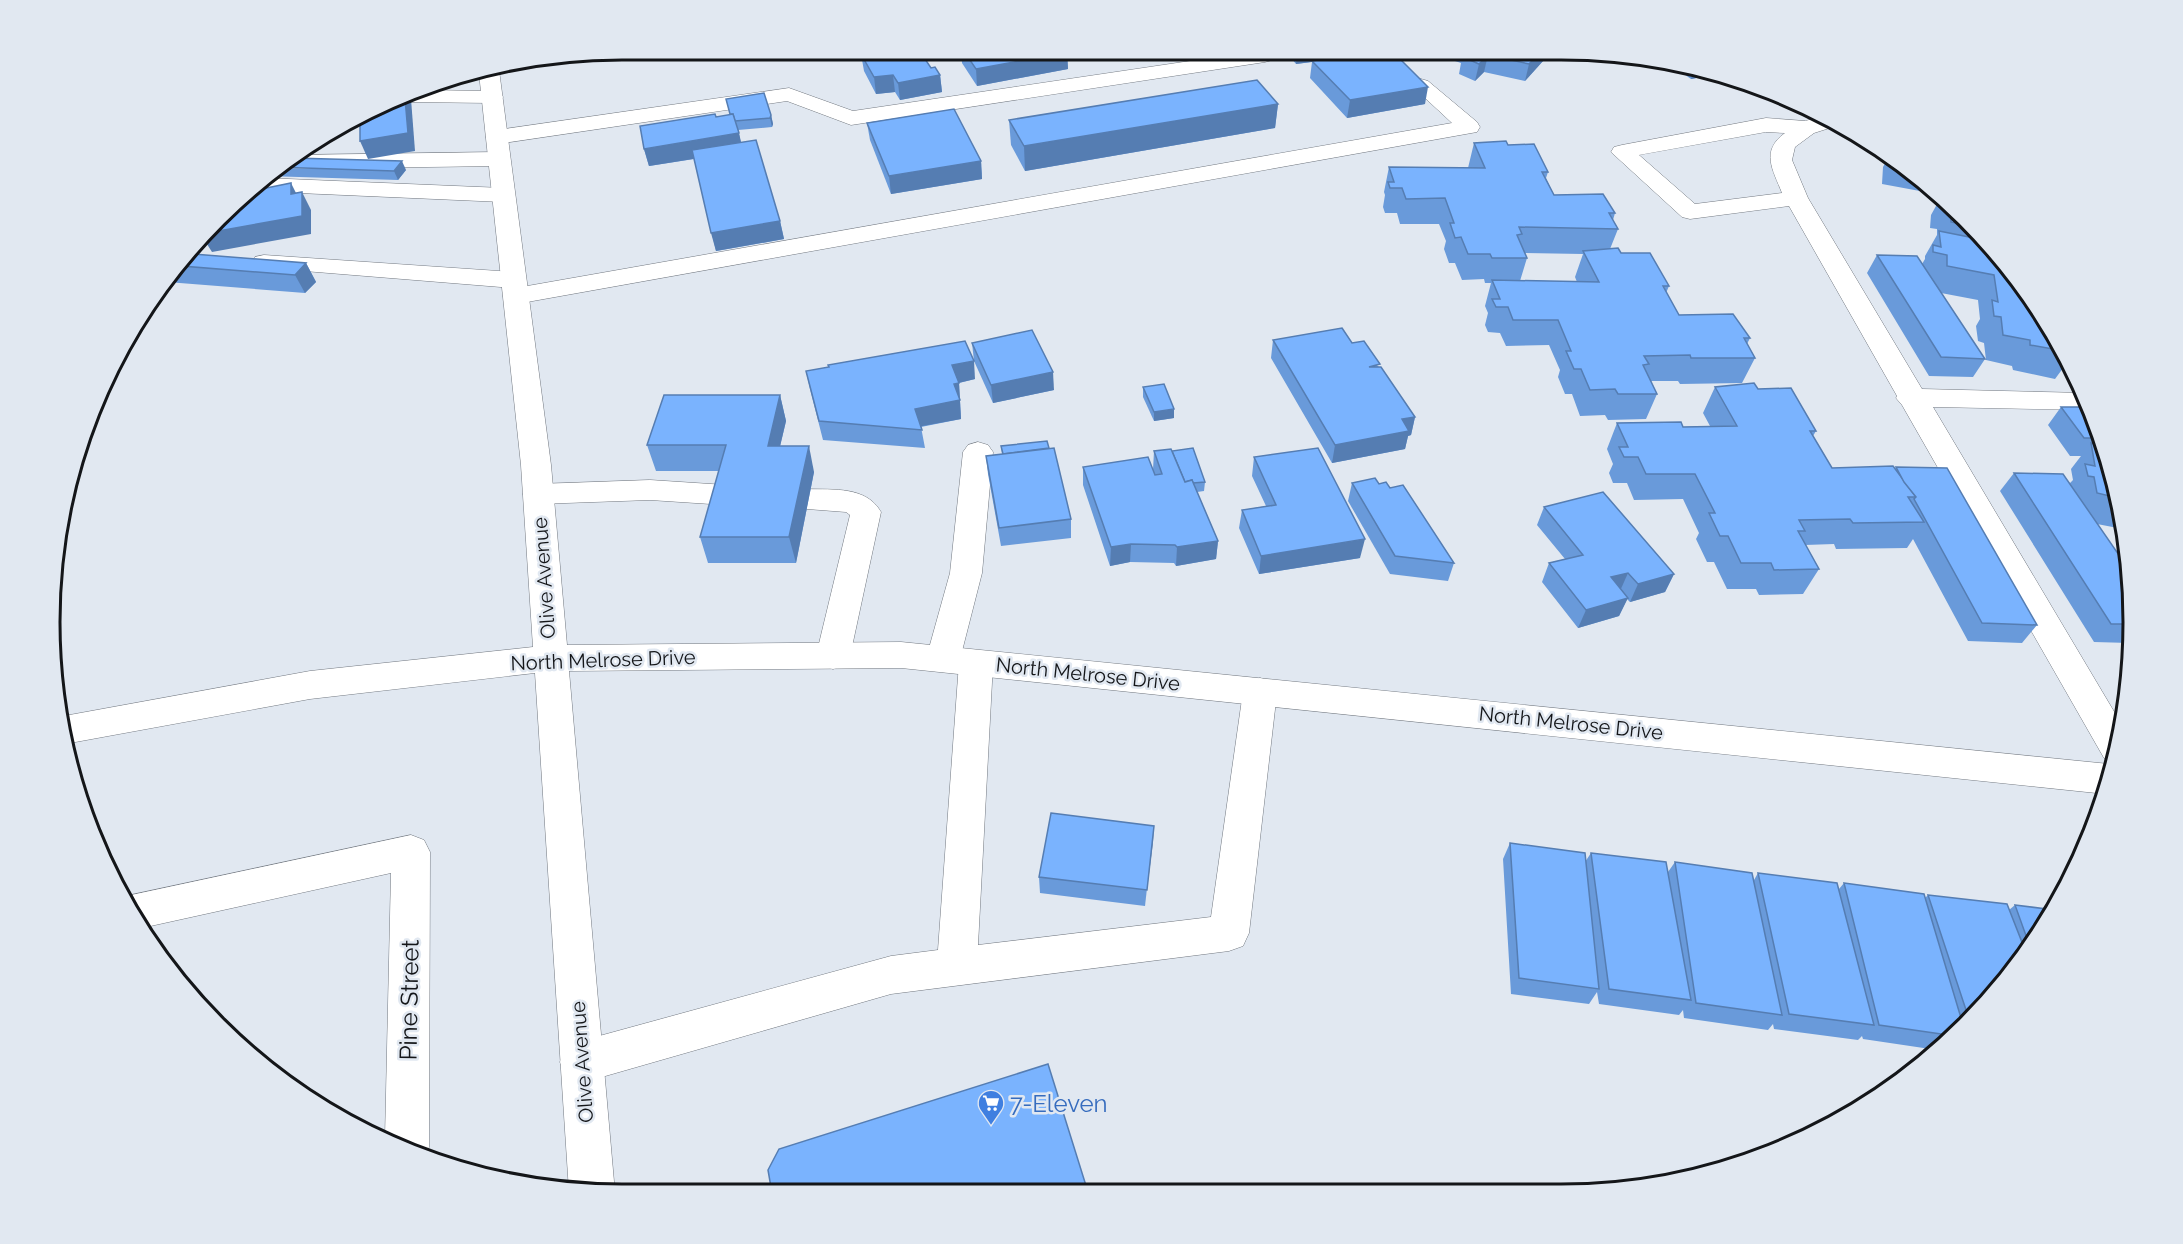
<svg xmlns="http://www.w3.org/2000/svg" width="2183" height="1244" font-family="Raleway,sans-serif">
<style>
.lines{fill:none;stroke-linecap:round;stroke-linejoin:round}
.minor-casing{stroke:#727880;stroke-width:1}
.major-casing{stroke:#727880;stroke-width:1}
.minor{fill:#fff;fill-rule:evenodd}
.major{fill:#fff;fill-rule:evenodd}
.wall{fill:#699ada;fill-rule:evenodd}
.shaded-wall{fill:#557db2}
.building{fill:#7ab3fe;stroke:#557db2;stroke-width:1.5}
.labels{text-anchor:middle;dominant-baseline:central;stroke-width:5;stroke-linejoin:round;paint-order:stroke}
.street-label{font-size:20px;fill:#141619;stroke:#e1e8f1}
.near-street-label{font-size:24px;fill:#141619;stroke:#e1e8f1}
.near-shop-label{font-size:24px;fill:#366cbe;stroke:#e1e8f1;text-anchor:start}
.rim{fill:none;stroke:#141619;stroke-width:3}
</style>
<rect width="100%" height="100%" fill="#e1e8f1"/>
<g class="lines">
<g class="minor-casing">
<g id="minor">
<path d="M1250,50H1271L1275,56L1272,60L1265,62L851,125L787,101L497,144L489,142L486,137L489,132L497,130L789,88L853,111L1251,52Z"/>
<path d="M1421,79L1428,81L1477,122L1480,127L1477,132L516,304L507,301L503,296L507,291L516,288L1452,123L1411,85L1414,81Z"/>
<path d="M420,90L492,91L500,92L503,97L500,102L492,103L408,102L400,100Z"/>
<path d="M1824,116L1842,124L1814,133L1795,147L1792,160L1808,198L1922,389L2084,393L2090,410L1933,407L2122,725L2113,761L2104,758L1902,405L1896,398L1897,396L1789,206L1690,219L1682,217L1611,152L1614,147L1622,145L1766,118L1805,121ZM1766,132L1785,133C1760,151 1773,170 1782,193L1695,204L1639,155Z"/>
<path d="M499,152L507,154L510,159L507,164L499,166L284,169L276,167L297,155Z"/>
<path d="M264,178L503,188L511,190L515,195L511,200L503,202L252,191Z"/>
<path d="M264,255L513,272L522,275L526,280L522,285L513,288L255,267L252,262L255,257Z"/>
<path d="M978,442L988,445L993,452L982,573L960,659L955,668L943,672L931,668L926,659L950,573L963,452L968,445Z"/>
<path d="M650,480L726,485L737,488L741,495L737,502L726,505L650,500L538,504L527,501L523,494L527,487L538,484Z"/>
<path d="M807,489C834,490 866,486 881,512L850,656L845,665L833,669L821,665L816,656L850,515L846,512L807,509L796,506L792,499L796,492Z"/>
<path d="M976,650L988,654L993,663L978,945L1211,917L1243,692L1248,682L1260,678L1272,682L1277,692L1249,933L1243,946L1229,951L891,994L581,1083L566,1077L560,1062L566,1047L581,1041L891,956L938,950L959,663L964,654Z"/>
<path d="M411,835L424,840L430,852L429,1147L426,1155L385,1138L391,873L146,927L127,896Z"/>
</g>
</g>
<g class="major-casing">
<path id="major" d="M499,70L551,465L567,645L901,642L2109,764L2113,765L2106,794L901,668L569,671L615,1193H585L569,1191L535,673L310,699L70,743L64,716L310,671L533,647L521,465L479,73Z"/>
</g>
<use href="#minor" class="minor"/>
<use href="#major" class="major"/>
</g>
<g class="wall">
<path d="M870,50H919L931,68L940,75L942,92L900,100L895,92L876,94L864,71L861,54L870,53Z"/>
<path d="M961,50L1067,52L1068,69L977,86L962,63Z"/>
<path d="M1292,50H1357V54L1425,104L1347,118L1310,78L1312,62L1296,64L1291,58Z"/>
<path d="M1457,51H1552L1525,81L1484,72L1475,81L1459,74L1461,63L1455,61Z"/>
<path d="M1671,65L1717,74L1691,79Z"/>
<path d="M1278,104L1275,128L1025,171L1011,145L1009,120Z"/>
<path d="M771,115L773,124L772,127L738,130L741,143L780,221L784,239L716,251L694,159L649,166L644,149L716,117Z"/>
<path d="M867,123L981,161L982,179L891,194L870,140Z"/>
<path d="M1474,143L1508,145L1548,172L1546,178L1554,195L1615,213L1613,220L1618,229L1610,249L1621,253L1669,286L1666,293L1679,315L1750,338L1747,344L1755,358L1742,383L1680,384L1678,381H1651L1657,394L1646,419L1608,420L1605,415L1580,416L1572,394H1565L1558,377L1560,370L1549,345L1506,346L1500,333L1488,332L1485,325L1488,313L1485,306L1491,283H1485L1484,279L1462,280L1455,263H1449L1444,249L1446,241L1439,224H1400L1397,213H1385L1383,207L1385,195L1384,192L1389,167L1468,168ZM1525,253L1583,254L1575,277L1577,282L1520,281L1527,258Z"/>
<path d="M1889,156L1939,192L2015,274L2069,360L2055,379L2013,370L2012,366L1986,360L1984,343L1978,341L1976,326L1980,319L1978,300L1941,293L1985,359L1973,377L1929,376L1867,273L1877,255L1922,264L1925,259V256L1937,235V229L1930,228L1931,215L1936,206V194L1882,184L1883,167Z"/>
<path d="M274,168L406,170L398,180L266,176Z"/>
<path d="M193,254L306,263L316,282L305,293L167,282Z"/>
<path d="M1273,340L1352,343L1379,367L1415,417L1411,435L1408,436L1405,449L1332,463L1271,358Z"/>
<path d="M972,343L1054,390L993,403L974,361Z"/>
<path d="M806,371L975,379L959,383L961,419L921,427L925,448L823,440L810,389Z"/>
<path d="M1143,387L1174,418L1154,421L1143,397Z"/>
<path d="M1715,387L1758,389L1816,431L1813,436L1832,468L1895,469L1896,467L2037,625L2022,643L1968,641L1913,539L1907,548L1836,549L1834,544L1805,545L1819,569L1803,594L1759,595L1756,589H1727L1714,562H1707L1696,539L1699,533L1683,499L1634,500L1627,483H1613L1609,473L1613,464L1607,449L1617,423L1683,427L1710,426L1703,413Z"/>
<path d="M780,395L786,421L780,446L814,472L796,563H708L700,537L719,471H656L647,445Z"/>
<path d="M2061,407H2089L2114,474L2123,529L2097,524L2132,585L2130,643L2094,642L2000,491L2014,473L2070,483L2073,480L2071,469L2081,456H2070L2048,425Z"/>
<path d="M1001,446L1049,448L1071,519V538L1001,546L988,474L986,456L1002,454Z"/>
<path d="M1154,451L1172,452L1205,482L1204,491L1197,492L1218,541L1216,559L1176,566L1174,563L1130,562L1110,566L1083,485V467L1153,470Z"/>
<path d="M1254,457L1360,558L1259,574L1239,528L1242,510L1266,506L1252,476Z"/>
<path d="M1352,483L1379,484L1390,488L1454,563L1448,581L1390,574L1348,501Z"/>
<path d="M1544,507L1674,574L1665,592L1630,602L1627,599L1619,616L1578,628L1542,582L1549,563L1565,559L1537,525Z"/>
<path d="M1154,826L1145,906L1040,893L1039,877Z"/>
<path d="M1510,843L1585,862L1591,853L1668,872L1675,862L1754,880L1758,873L1839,889L1844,883L1925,898L1928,895L2009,910L2015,905L2055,910L1966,1027L1937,1050L1863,1039L1862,1036L1858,1040L1774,1029L1773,1024L1768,1030L1684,1018L1683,1010L1679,1015L1599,1004L1597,992L1589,1004L1511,994L1503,859Z"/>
</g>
<g class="shaded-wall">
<path d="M1334,50H1357L1356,56L1296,64L1297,55Z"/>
<path d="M1541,51H1552L1525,81L1529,64Z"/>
<path d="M1067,52L1068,69L977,86L976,69Z"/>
<path d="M1488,55L1484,72L1475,81L1479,64Z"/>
<path d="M1694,70L1717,74L1691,79Z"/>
<path d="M893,75L895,92L876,94L874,77Z"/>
<path d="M940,75L942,92L900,100L898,83Z"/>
<path d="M1428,87L1425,104L1347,118L1350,100Z"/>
<path d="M409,95L411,99L415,151L368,159L360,141L405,98Z"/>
<path d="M1278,104L1275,128L1025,171L1024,146Z"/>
<path d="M771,115L773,124L772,127L770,118Z"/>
<path d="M739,133L743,151L649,166L644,149Z"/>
<path d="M402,161L406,170L398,180L394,171Z"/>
<path d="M981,161L982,179L891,194L889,176Z"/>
<path d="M291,183L300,201L291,194Z"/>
<path d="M302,192L311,210V234L212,252L205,241L213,232Z"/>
<path d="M780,221L784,239L716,251L711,233Z"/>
<path d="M306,263L316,282L305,293L295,275Z"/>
<path d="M974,361L975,379L954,384L952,365Z"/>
<path d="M1053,372L1054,390L993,403L991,385Z"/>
<path d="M959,383L961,419L917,427L915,409L954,384Z"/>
<path d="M780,395L786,421L774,472L768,446Z"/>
<path d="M1174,409V418L1154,421V412Z"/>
<path d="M1415,417L1411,435L1408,436L1405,449L1332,463L1335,445L1402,419Z"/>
<path d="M809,446L814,472L796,563L789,537Z"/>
<path d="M1365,539L1360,558L1259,574L1261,556Z"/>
<path d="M1218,541L1216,559L1176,566L1177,547Z"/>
<path d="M1131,544L1130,562L1110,566L1111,547Z"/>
<path d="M1628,573L1620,591L1611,577Z"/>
<path d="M1674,574L1665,592L1630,602L1638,584Z"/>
<path d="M1628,598L1619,616L1578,628L1586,610Z"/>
<path d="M1154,826L1153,842L1145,906L1147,890Z"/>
</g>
<g class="building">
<path d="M871,50H919L931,68L935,67L940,75L898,83L893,75L874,77L861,54L873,53Z"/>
<path d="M963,50H1066L1067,52L976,69Z"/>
<path d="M1293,50H1334L1297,55Z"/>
<path d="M1380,50H1391L1428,87L1350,100L1312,61Z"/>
<path d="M1470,51H1541L1529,64L1488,55L1479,64L1463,57Z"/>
<path d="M1257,80L1278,104L1024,146L1009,120Z"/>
<path d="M764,93L771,115L770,118L735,121L733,114H730L726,99Z"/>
<path d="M405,98L408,133L360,141V122Z"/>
<path d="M954,109L981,161L889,176L867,123Z"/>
<path d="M715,114L716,117L733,114L739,133L644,149L640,126Z"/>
<path d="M756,140L780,221L711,233L692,150Z"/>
<path d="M1506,141L1508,145L1534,144L1548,172H1542L1554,195L1603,194L1615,213H1609L1618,229L1519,227L1522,234L1517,235L1527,258H1492L1490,254H1468L1461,237L1455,238L1450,223H1454L1445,198L1406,199L1402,188H1390L1388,182H1394L1389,167L1485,168L1474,143Z"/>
<path d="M293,158L402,161L394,171L274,167Z"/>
<path d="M291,183V194L302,192V216L213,232L252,191Z"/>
<path d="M1944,198L1950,204L1944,203Z"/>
<path d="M1951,205L1970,226L1951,222Z"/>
<path d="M1939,231L1984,240L2015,274L2064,351L2030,345V340L2003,335L2001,317L1994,316L1992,300L1998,302L1994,275L1947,266V255L1933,252V245L1941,247Z"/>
<path d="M1618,248L1621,253H1650L1669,286H1663L1679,315L1733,314L1750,338H1744L1755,358H1691L1690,355L1644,356L1649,364L1643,365L1657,394H1618L1615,389L1590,390L1581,369H1574L1566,351H1571L1558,320H1513L1508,307H1496L1492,299H1500L1492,280L1599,282L1583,251Z"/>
<path d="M193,254L306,263L295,275L182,266Z"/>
<path d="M1877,255L1917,256L1985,359L1941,357Z"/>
<path d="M1342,328L1352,343L1364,341L1380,364L1369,367H1381L1415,417L1402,419L1409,431L1335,445L1273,340Z"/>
<path d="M1032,330L1053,372L991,385L972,343Z"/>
<path d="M965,341L974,361L952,365L959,383L954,384L960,400L915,409L922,430L819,421L806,371L829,367L828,365Z"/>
<path d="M1754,383L1758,389L1791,388L1816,431H1810L1832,468L1893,466L1916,497H1908L1924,522L1853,523L1850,519L1799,520L1805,531H1798L1819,569L1774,570L1771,563H1741L1728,536H1720L1709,513H1715L1695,474H1646L1638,457H1624L1619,447H1628L1617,423L1681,422L1683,427L1737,426L1715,387Z"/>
<path d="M1164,384L1174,409L1154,412L1143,387Z"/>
<path d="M664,395H780L768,446H809L789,537H700L726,445H647Z"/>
<path d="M2061,407H2089L2101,438H2084Z"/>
<path d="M1047,441L1049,448L1003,454L1001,446Z"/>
<path d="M2091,443L2104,446L2114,474L2118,498L2097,493L2094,477L2088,476L2085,464L2095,466Z"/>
<path d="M1054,448L1071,519L999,528L986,456Z"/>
<path d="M1193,448L1205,482L1193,483L1192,480L1185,482L1172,451Z"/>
<path d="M1318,448L1365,539L1261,556L1242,510L1276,505L1254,457Z"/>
<path d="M1171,449L1185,482L1192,480L1218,541L1177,547L1175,545L1131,544L1111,547L1083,467L1148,457L1155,475L1162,474L1154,451Z"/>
<path d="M1896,467L1947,468L2037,625L1982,623L1914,499L1916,497L1904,482Z"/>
<path d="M2014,473L2063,474L2130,571L2132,585L2131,624H2111Z"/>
<path d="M1375,478L1379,484L1386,482L1390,488L1403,485L1454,563L1395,556L1352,483Z"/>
<path d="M1603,492L1674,574L1638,584L1628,573L1611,577L1628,598L1586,610L1549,563L1583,555L1544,507Z"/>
<path d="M1051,813L1154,826L1147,890L1039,877Z"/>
<path d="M1510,843L1585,853L1599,989L1519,978Z"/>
<path d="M1591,853L1666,862L1691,1000L1609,989Z"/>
<path d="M1675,862L1752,873L1782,1015L1696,1003Z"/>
<path d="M1758,873L1837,883L1874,1025L1789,1014Z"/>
<path d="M1844,883L1924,894L1964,1028L1955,1036L1879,1025Z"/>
<path d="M1928,895L2007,904L2025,950L1970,1022Z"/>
<path d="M2015,905L2055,910L2029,944Z"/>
<path d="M1048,1064L1088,1192L772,1193L768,1170L779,1149Z"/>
</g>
<defs>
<g id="supermarket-pin" transform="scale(1.35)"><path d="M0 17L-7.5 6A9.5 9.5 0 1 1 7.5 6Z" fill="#3f7fe0" stroke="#e1e8f1"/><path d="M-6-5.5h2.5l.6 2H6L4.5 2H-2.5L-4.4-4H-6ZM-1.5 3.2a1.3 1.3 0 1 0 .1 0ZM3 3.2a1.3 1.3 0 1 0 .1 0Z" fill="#fff"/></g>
</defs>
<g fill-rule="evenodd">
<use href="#supermarket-pin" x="991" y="1103"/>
</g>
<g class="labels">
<g class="street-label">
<text transform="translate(544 578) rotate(-94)">Olive Avenue</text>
<text transform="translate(603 660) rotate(-2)">North Melrose Drive</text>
<text transform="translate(1088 674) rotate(6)">North Melrose Drive</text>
<text transform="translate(1571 723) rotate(6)">North Melrose Drive</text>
<text transform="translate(582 1062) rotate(-94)">Olive Avenue</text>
</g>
<g class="near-street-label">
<text transform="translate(409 1000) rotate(-89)">Pine Street</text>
</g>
<g class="near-shop-label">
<text x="1010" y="1103">7-Eleven</text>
</g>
</g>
<path d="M0 0H2183V1244H0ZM622 60H1561A562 562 0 0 1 2123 622V622A562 562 0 0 1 1561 1184H622A562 562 0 0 1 60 622V622A562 562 0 0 1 622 60Z" fill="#e1e8f1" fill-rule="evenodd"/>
<path class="rim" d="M622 60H1561A562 562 0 0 1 2123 622V622A562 562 0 0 1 1561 1184H622A562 562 0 0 1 60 622V622A562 562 0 0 1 622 60Z"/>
</svg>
